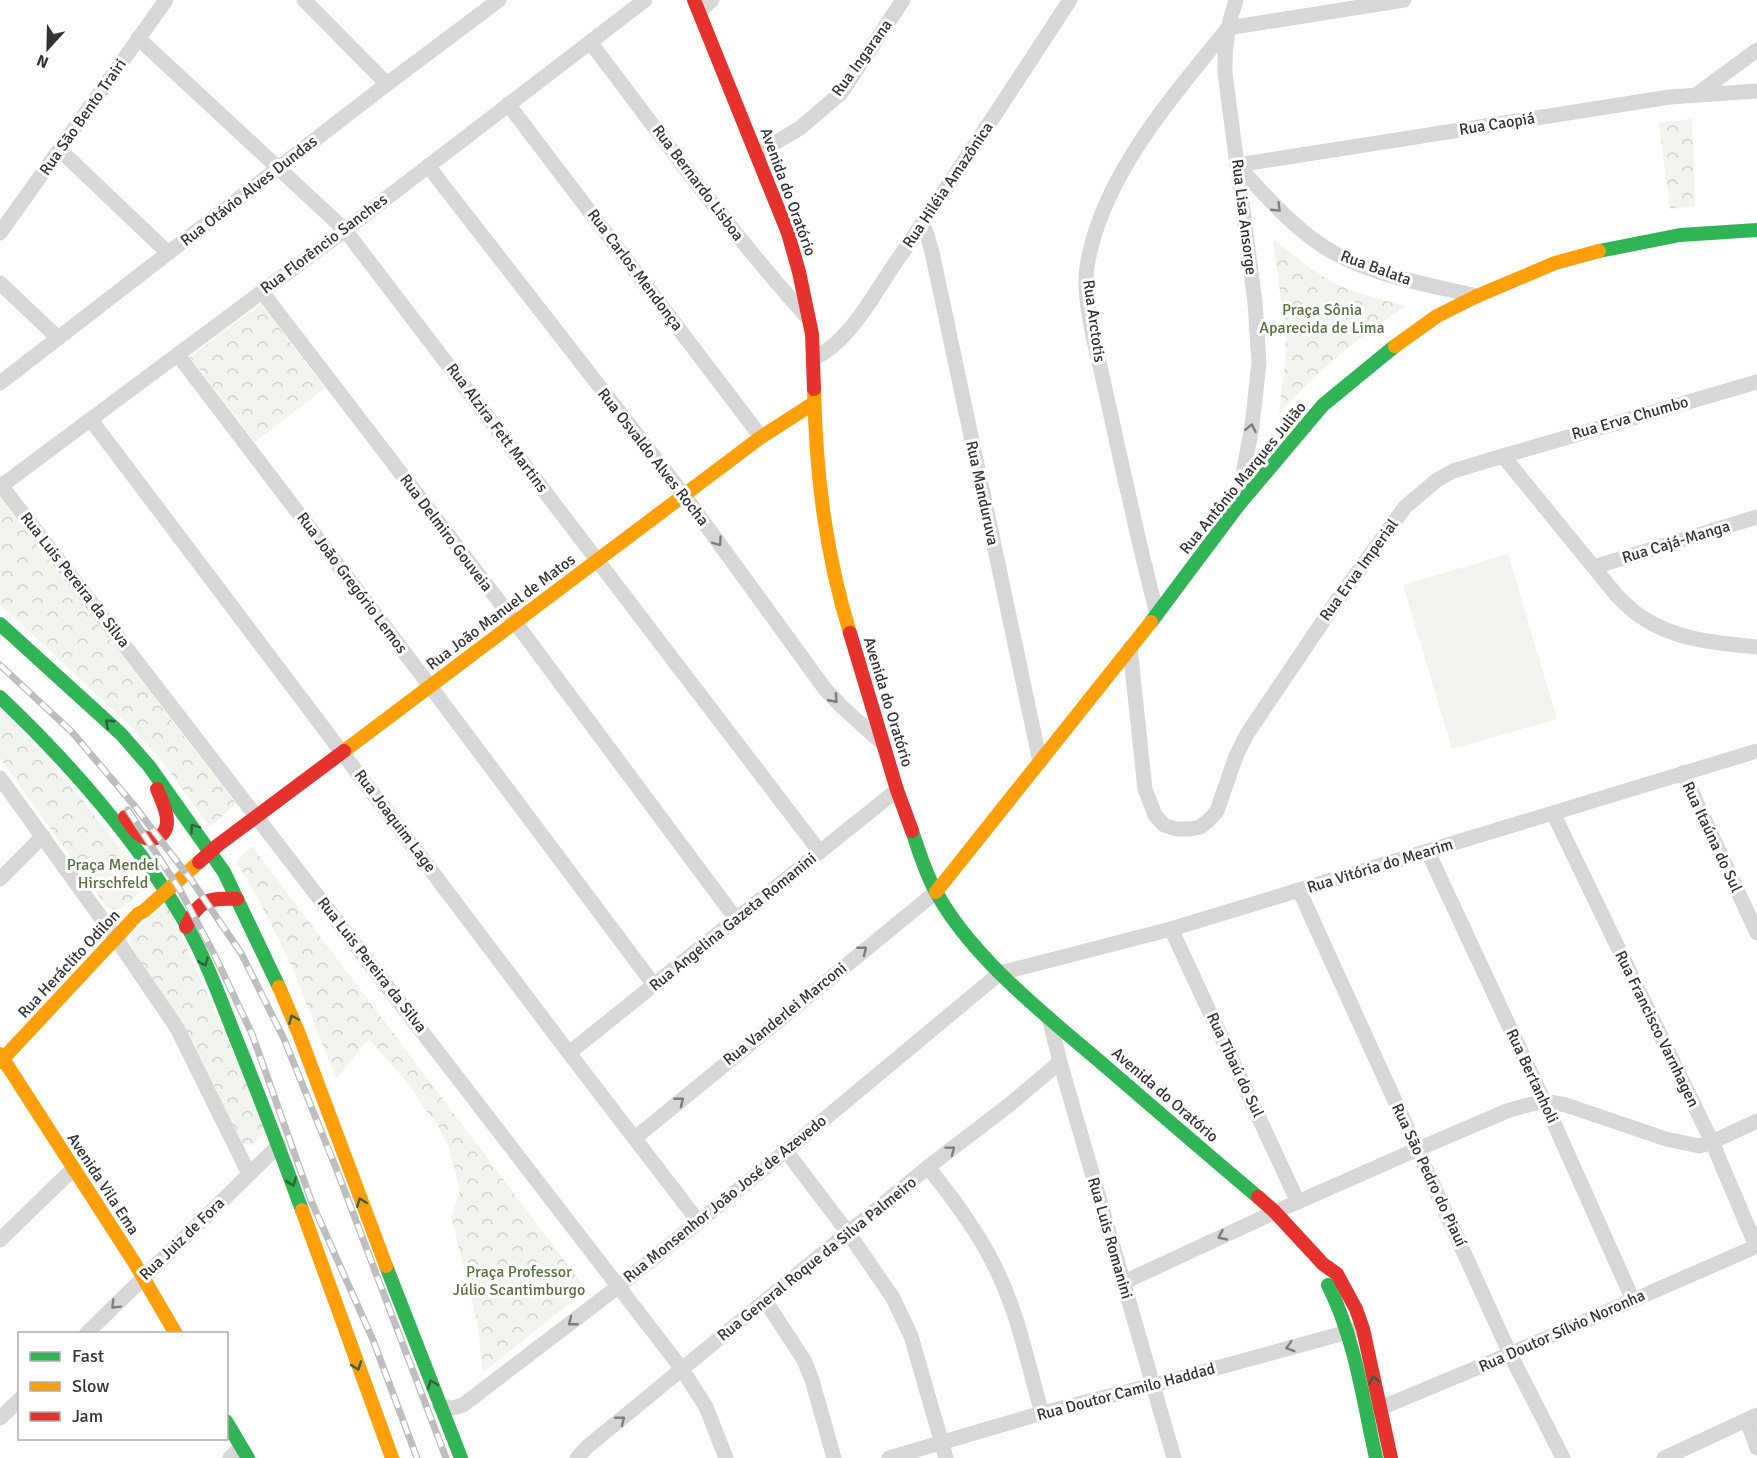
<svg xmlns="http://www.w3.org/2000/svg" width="1757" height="1458" font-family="Signika,sans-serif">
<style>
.grass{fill:#f1f5ed}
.park{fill:url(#park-crowns)}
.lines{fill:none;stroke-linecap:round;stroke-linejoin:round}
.street{stroke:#d7d7d7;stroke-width:15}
.fast{stroke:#30b455;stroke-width:14}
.slow{stroke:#ff9f0a;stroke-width:14}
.jam{stroke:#e5322d;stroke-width:14}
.rail-casing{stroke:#bebebe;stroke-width:7}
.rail{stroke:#fff;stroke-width:4.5;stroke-dasharray:14;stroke-linecap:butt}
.oneway{stroke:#7d7d7d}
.oneway2{stroke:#32603f}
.labels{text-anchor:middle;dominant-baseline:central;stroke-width:6;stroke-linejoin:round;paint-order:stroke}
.street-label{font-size:16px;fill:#333;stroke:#fff}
.park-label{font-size:16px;fill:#56703f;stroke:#fff}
</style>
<defs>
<pattern id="park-crowns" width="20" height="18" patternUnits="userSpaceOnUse" patternTransform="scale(1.5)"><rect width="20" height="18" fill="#f1f5ed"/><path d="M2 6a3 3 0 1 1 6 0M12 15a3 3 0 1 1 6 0" fill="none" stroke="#cfd2cc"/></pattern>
</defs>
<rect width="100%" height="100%" fill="#fff"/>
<path class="grass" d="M1508,554L1557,719L1452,749L1403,585Z"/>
<g class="park">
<path d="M1692,119L1695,206L1670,209L1659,123Z"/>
<path d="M1273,239C1295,256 1317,276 1343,287C1363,295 1385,301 1406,306C1359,336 1316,372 1279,414L1285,363L1286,337Z"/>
<path d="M261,304L325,388L255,442L190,357Z"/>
<path d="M0,497L236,804L210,827L162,761L128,724L0,604Z"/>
<path d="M0,707L69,783L149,885L122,908L114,910L106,906L0,758Z"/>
<path d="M252,846L586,1289L583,1293L483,1372L477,1320L451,1217L460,1191L448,1145L437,1124L421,1104L411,1087L369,1039L336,1079L289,960L256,895L237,863V860Z"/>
<path d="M167,904L268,1129L253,1145L243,1144L130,943V935L133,931Z"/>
</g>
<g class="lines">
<g class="street">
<path d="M304,0L387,84"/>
<path d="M1236,0C1228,24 1224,48 1225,73L1255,302L1259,363L1252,426L1237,507"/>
<path d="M700,11L712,0"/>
<path d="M138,38L345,230L820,852"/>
<path d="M590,42C661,135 729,231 807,317"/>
<path d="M1697,94L1757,50"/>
<path d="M508,104L761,437"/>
<path d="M60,150L168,253"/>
<path d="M758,153L800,128L841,93L903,0"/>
<path d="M1237,165L1670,97L1757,91"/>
<path d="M1237,165C1267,197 1297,233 1336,254C1379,277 1430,285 1477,296"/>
<path d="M428,166L684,495L825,689L841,706L882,743"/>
<path d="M923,223L932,252L1040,762"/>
<path d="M0,233L166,0"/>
<path d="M0,283L58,338"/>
<path d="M262,292L515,622L736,919"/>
<path d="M178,355L430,686L654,985"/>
<path d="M813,359C851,341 874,293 898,259C957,174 1013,87 1070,0"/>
<path d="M0,383L387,84L499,0"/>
<path d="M91,420L569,1053L698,1221"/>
<path d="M1503,456L1757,382"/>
<path d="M0,484L682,1369L706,1407L726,1458"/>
<path d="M1,486L345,230L645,0"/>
<path d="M1594,567L1757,517"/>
<path d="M1157,614C1137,538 1121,461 1104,384C1097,351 1082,300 1087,267C1101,177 1173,96 1228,28L1404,0"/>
<path d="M1130,648L1145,789L1155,815L1164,825L1176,829H1190L1200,827L1209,820L1217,811L1236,756L1247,734L1336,602L1405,507L1437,480L1453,471L1503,456L1618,597C1625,603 1632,611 1640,616C1674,640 1716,643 1757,647"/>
<path d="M1683,773L1757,933"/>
<path d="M0,778L115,937L177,1028L249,1174"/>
<path d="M1553,813L1712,1142L1756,1246"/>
<path d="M1428,852L1544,1101L1633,1300"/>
<path d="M0,879L43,836"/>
<path d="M1299,890L1510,1354L1563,1458"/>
<path d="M1171,929L1298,1202"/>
<path d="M1049,1018L1060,1062L1174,1458"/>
<path d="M569,1053L897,790"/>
<path d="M635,1138L936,892"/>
<path d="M786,1151L849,1234L893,1298L911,1336L946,1458"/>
<path d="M928,1167C954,1200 979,1233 997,1271C1019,1316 1028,1366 1042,1413"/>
<path d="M0,1240L73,1169"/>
<path d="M1122,1283L1275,1212L1418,1149L1507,1111L1528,1105L1544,1101L1566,1105L1666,1139L1699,1146L1712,1142L1757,1121"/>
<path d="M766,1302L804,1360L812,1380L834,1458"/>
<path d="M86,1334L279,1145"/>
<path d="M440,1406L453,1408L463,1405L619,1286L786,1151L1000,973L1171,929L1757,751"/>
<path d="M1371,1412L1510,1354L1757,1246"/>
<path d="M0,1418L20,1399"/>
<path d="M1747,1420L1757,1448"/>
<path d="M230,1458L241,1447"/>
<path d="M577,1458L587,1447L928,1167L1009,1105L1060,1062"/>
<path d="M889,1458L1042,1413L1173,1380L1355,1330"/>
<path d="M1664,1458L1757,1415"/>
</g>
<g class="fast">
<path d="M1599,251L1680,235L1757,230"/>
<path d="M1151,622L1237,507L1323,405L1395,346"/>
<path d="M0,624L121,734L149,766L224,872L279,987"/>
<path d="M0,697C69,762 140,844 187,926C206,960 219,995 233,1031C257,1090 280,1150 302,1210"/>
<path d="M912,831C919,851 925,872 935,890C971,958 1048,1017 1105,1066C1156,1110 1207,1154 1258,1197"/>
<path d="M386,1266L461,1458"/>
<path d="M1328,1285C1355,1338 1363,1400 1376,1458"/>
<path d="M226,1421L248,1458"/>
</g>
<g class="slow">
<path d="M1395,346L1437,316L1477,296L1555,263L1599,251"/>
<path d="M814,389C816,474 825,552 850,633"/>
<path d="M344,751L761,437L814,403"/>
<path d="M936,892L1151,622"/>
<path d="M279,987L299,1034L386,1266"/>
<path d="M0,1054L134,1262L176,1334"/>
<path d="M0,1062L138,914L144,911L199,862"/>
<path d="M302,1210L392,1458"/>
</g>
<g class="jam">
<path d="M694,0L788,233L799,272L812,334L814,389"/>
<path d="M850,633L897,790L912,831"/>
<path d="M125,817C130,823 134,831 140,835C153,844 167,836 167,821C167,810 161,799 157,789"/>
<path d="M199,862L218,845L344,751"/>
<path d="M186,927C199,899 208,898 237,899"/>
<path d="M1258,1197L1275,1212L1323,1264L1337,1274L1356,1309L1363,1329L1391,1458"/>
</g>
<g class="rail-casing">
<g id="rail">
<path d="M0,665L72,732L133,804L192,881L241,953L284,1039L336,1168L446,1458"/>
<path d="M128,810L180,890L215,956L252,1034L312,1203L373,1340L417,1458"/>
</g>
</g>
<use href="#rail" class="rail"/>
</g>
<defs><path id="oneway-chevron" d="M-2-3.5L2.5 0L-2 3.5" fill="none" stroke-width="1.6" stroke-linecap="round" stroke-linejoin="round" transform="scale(1.5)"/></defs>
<g class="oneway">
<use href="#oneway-chevron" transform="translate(1277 208) rotate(44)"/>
<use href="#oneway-chevron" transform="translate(1251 428) rotate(-79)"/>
<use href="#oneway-chevron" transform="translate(718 542) rotate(54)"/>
<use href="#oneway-chevron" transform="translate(834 699) rotate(48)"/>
<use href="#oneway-chevron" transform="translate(863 950) rotate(-39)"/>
<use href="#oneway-chevron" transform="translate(680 1101) rotate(-39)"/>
<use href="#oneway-chevron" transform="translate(951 1150) rotate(-37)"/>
<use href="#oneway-chevron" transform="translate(1222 1236) rotate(155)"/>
<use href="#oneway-chevron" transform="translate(115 1305) rotate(135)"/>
<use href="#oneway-chevron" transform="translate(572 1322) rotate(142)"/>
<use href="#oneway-chevron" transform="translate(1290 1347) rotate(164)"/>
<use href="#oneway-chevron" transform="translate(621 1420) rotate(-39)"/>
</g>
<g class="oneway2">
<use href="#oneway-chevron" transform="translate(109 723) rotate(-137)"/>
<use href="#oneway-chevron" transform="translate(194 828) rotate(-126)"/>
<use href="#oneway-chevron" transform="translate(204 962) rotate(67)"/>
<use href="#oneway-chevron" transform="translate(293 1019) rotate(-113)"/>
<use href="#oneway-chevron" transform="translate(292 1182) rotate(71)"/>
<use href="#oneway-chevron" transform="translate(361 1202) rotate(-111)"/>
<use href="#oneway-chevron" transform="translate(357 1366) rotate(70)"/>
<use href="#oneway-chevron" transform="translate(1374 1380) rotate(-102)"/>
<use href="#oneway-chevron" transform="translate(432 1384) rotate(-110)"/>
</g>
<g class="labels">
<g class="street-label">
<text transform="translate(862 58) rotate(-54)">Rua Ingarana</text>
<text transform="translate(83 117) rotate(-55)">Rua São Bento Trairi</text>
<text transform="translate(1497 124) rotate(-9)">Rua Caopiá</text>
<text transform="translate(698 183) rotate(53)">Rua Bernardo Lisboa</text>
<text transform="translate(948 185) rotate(-56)">Rua Hiléia Amazônica</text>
<text transform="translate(249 191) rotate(-38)">Rua Otávio Alves Dundas</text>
<text transform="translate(788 192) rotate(70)">Avenida do Oratório</text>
<text transform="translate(1244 217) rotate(83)">Rua Lisa Ansorge</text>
<text transform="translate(324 244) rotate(-37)">Rua Florêncio Sanches</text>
<text transform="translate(1376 268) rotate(20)">Rua Balata</text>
<text transform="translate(635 270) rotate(53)">Rua Carlos Mendonça</text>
<text transform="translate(1094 321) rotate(82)">Rua Arctotis</text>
<text transform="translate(1630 418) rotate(-16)">Rua Erva Chumbo</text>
<text transform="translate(497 428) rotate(53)">Rua Alzira Fett Martins</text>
<text transform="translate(653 457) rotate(52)">Rua Osvaldo Alves Rocha</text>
<text transform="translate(1243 478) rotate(-51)">Rua Antônio Marques Julião</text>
<text transform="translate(982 493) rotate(78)">Rua Manduruva</text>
<text transform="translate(446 533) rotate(53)">Rua Delmiro Gouveia</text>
<text transform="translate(1676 542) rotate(-17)">Rua Cajá-Manga</text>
<text transform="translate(1359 570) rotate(-54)">Rua Erva Imperial</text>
<text transform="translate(75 580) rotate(52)">Rua Luis Pereira da Silva</text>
<text transform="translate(352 583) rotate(53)">Rua João Gregório Lemos</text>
<text transform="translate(501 612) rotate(-37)">Rua João Manuel de Matos</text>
<text transform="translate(888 702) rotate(73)">Avenida do Oratório</text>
<text transform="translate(395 821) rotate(53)">Rua Joaquim Lage</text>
<text transform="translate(1712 837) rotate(65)">Rua Itaúna do Sul</text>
<text transform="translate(1380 866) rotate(-17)">Rua Vitória do Mearim</text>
<text transform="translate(733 922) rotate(-39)">Rua Angelina Gazeta Romanini</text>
<text transform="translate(69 964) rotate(-47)">Rua Heráclito Odilon</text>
<text transform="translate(372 965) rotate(52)">Rua Luis Pereira da Silva</text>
<text transform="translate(785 1014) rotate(-39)">Rua Vanderlei Marconi</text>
<text transform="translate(1657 1029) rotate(64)">Rua Francisco Varnhagen</text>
<text transform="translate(1235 1065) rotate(65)">Rua Tibaú do Sul</text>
<text transform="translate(1532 1076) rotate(65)">Rua Bertanholi</text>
<text transform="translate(1165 1095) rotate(41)">Avenida do Oratório</text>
<text transform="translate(1429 1175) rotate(65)">Rua São Pedro do Piauí</text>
<text transform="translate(103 1184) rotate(57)">Avenida Vila Ema</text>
<text transform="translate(725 1199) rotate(-39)">Rua Monsenhor João José de Azevedo</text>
<text transform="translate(1110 1238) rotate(74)">Rua Luis Romanini</text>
<text transform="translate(182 1239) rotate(-44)">Rua Juiz de Fora</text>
<text transform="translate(817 1259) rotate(-39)">Rua General Roque da Silva Palmeiro</text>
<text transform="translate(1562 1331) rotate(-24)">Rua Doutor Sílvio Noronha</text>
<text transform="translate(1126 1392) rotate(-15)">Rua Doutor Camilo Haddad</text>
</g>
<g class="park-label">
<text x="1322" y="310">Praça Sônia<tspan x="1322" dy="18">Aparecida de Lima</tspan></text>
<text x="113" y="865">Praça Mendel<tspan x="113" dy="18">Hirschfeld</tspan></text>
<text x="519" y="1272">Praça Professor<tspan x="519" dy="18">Júlio Scantimburgo</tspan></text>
</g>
</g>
<rect x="18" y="1332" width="210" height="108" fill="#ffffff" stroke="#adadad" stroke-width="1.5"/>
<rect x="30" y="1352" width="30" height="9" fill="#30b455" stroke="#adadad" stroke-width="1.5"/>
<text x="72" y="1362" font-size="18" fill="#333333">Fast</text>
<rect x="30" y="1382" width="30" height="9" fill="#ff9f0a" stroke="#adadad" stroke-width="1.5"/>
<text x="72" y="1392" font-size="18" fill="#333333">Slow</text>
<rect x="30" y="1412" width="30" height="9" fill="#e5322d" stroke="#adadad" stroke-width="1.5"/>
<text x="72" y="1422" font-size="18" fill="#333333">Jam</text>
<g transform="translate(48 48) rotate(202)" stroke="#ffffff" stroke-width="4.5" paint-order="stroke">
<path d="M0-4.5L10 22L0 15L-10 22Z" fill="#333333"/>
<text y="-9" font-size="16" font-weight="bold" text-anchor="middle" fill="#333333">N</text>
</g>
</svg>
